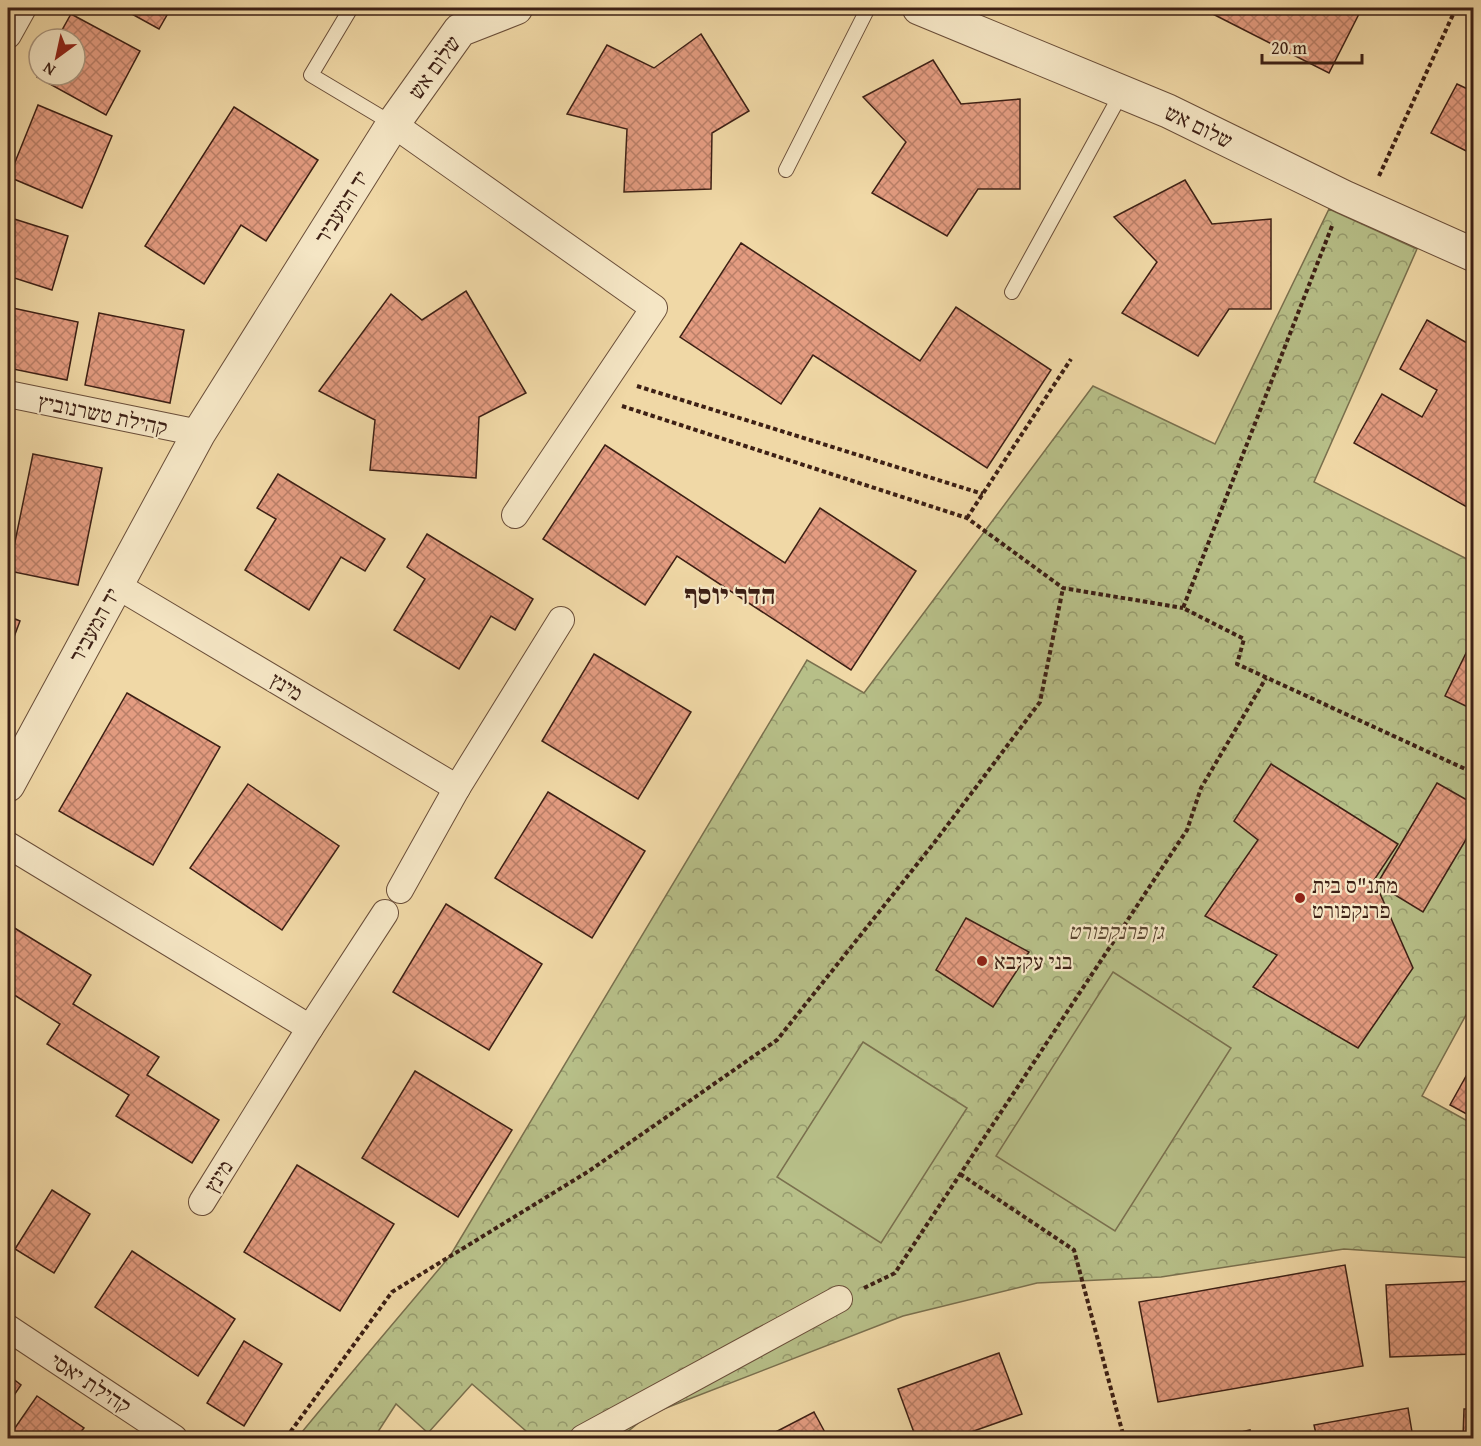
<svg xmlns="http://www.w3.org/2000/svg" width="1481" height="1446" font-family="'Gentium Book Plus','Frank Ruhl Libre',serif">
	<defs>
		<pattern id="park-crowns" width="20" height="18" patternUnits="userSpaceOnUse" patternTransform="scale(1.5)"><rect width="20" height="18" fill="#b7bf88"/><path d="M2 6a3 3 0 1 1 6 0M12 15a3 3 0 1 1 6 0" fill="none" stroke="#969b6e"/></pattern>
		<pattern id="building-cross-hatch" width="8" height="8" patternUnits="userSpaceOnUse" patternTransform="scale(1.5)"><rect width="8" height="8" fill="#e49c81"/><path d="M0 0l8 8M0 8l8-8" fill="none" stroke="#ba7f68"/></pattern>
	</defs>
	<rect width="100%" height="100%" fill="#f0d8a6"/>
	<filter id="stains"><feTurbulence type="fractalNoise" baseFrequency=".00333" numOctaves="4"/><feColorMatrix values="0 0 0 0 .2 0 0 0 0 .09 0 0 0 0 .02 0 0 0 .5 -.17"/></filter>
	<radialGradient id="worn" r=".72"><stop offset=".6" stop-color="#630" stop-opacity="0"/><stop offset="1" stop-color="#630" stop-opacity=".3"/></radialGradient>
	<!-- park -->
	<path fill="url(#park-crowns)" stroke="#7a704e" stroke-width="1.5" d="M1329 209 1417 249 1314 482 1473 562V1002L1422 1096 1473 1124V1258L1344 1249 1161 1277 1037 1283 903 1316 648 1415 620 1438H534L472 1384 428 1433 396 1404 374 1438H297L321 1409 450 1256 807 660 864 693 1093 386 1215 444Z"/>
	<!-- garden -->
	<g fill="#b7bf88" stroke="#7a704e" stroke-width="1.5">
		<path d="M1113 972 1231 1048 1115 1231 996 1156Z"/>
		<path d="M863 1042 967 1108 881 1243 777 1177Z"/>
	</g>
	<!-- building -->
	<g fill="url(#building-cross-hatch)" stroke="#3d2015" stroke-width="1.5">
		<path d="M121 8H171L159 29Z"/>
		<path d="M1201 8H1362L1329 73Z"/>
		<path d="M71 14 140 51 106 115 37 77 39 73V75H75V39H57Z"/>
		<path d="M701 34 749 111 712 133 711 189 624 192 627 129 567 114 607 45 654 68Z"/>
		<path d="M933 60 961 104 1020 99V189H978L947 236 872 193 906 142 863 97Z"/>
		<path d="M1457 84 1474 92V155L1431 133Z"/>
		<path d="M38 105 112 136 82 208 9 177Z"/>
		<path d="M234 107 318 160 266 241 241 225 204 284 145 246Z"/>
		<path d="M1185 180 1212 224 1271 219V309H1229L1198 356 1122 313 1157 262 1114 217Z"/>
		<path d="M8 217 68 236 52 290 8 276Z"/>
		<path d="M741 243 920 361 956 307 1051 370 987 468 813 355 781 404 680 337Z"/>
		<path d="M466 291 526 393 479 417 476 478 370 470 375 420 319 391 391 294 422 320Z"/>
		<path d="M8 307 78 322 67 380 8 368Z"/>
		<path d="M99 313 184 330 170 403 85 385Z"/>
		<path d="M1427 320 1474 347V511L1354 443 1382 394 1422 417 1437 390 1400 369Z"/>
		<path d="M605 445 785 563 820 508 916 571 851 670 677 556 645 605 543 539Z"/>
		<path d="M33 454 102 468 78 585 9 571Z"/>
		<path d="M278 474 385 539 365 571 341 557 309 610 245 570 276 519 257 508Z"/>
		<path d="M427 534 533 599 515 630 491 616 459 669 394 630 425 579 407 567Z"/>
		<path d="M8 616 20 621 8 653Z"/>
		<path d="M1472 641 1474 642V710L1445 696Z"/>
		<path d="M594 654 691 712 638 799 542 741Z"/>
		<path d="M127 693 220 747 153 865 59 811Z"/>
		<path d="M1271 764 1398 844 1374 880 1413 968 1358 1048 1253 987 1277 955 1205 916 1258 840 1234 821Z"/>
		<path d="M1437 783 1474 804V826L1423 912 1377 884Z"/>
		<path d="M248 784 339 846 282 930 190 868Z"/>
		<path d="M548 792 645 851 592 938 495 878Z"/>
		<path d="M446 904 542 964 489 1050 393 992Z"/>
		<path d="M966 918 1029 952 993 1007 936 970Z"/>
		<path d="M8 924 91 975 73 1004 159 1057 147 1075 219 1120 192 1163 116 1116 129 1095 47 1044 60 1024 8 991Z"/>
		<path d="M1470 1069 1474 1070V1118L1450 1105Z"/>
		<path d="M415 1071 512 1130 458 1217 362 1158Z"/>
		<path d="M297 1165 394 1224 340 1311 244 1252Z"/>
		<path d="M52 1190 90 1214 54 1273 15 1249Z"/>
		<path d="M132 1251 235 1319 198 1376 95 1307Z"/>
		<path d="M1345 1265 1363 1366 1158 1402 1139 1302Z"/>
		<path d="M1474 1281V1354L1390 1357 1386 1285Z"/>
		<path d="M244 1341 282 1364 244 1426 207 1403Z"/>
		<path d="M999 1353 1022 1414 954 1438H916L898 1389Z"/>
		<path d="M8 1375 21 1385 8 1404Z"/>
		<path d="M37 1396 84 1428 76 1438H8Z"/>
		<path d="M1408 1408 1413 1438H1317L1314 1425Z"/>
		<path d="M1464 1409H1474V1438H1463Z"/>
		<path d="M814 1412 828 1438H764Z"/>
		<path d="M1250 1430 1252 1438H1216Z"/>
	</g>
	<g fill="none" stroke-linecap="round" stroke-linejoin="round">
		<defs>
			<g id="service">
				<path d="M351 8 311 75 393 124"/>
				<path d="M786 170 868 8"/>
				<path d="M1012 292 1122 92"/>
			</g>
			<g id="minor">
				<path d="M8 35 23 8"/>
				<path d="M393 124 654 308 515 515"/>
				<path d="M8 394 199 433"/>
				<path d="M116 585 457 788"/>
				<path d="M8 845 310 1028"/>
				<path d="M400 890 457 788 561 620"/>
				<path d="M202 1202 310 1028 385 913"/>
				<path d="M8 1328 174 1438"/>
				<path d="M583 1438 839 1299"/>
			</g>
			<g id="tertiary">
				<path d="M919 8 1168 111 1344 197 1474 255"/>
				<path d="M8 785 199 433 393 124 460 30 516 8"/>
			</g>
		</defs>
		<!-- service casing -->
		<use href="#service" stroke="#6a4e39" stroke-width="16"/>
		<!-- minor casing -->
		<use href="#minor" stroke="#6a4e39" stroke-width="28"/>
		<!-- tertiary casing -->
		<use href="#tertiary" stroke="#6a4e39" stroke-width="35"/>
		<!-- path -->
		<g stroke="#3d2015" stroke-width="4" stroke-dasharray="4.5 3" stroke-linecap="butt">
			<path d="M1379 176 1456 8"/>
			<path d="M1332 226 1183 608 1244 639 1237 664 1474 773"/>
			<path d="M637 386 983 494"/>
			<path d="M622 406 967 518 1063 588 1183 608"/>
			<path d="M967 518 1071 359"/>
			<path d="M960 1174 1074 1250 1124 1438"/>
			<path d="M864 1288 895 1273 1187 830 1201 788 1266 678"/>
			<path d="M286 1438 392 1292 589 1171 777 1040 934 843 1040 702 1063 588"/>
		</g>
		<!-- service -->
		<use href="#service" stroke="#f5e6c5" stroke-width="14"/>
		<!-- minor -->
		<use href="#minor" stroke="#f5e6c5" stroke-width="26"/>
		<!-- tertiary -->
		<use href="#tertiary" stroke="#f5e6c5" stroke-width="33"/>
	</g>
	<!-- markers -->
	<g fill="#8f2418" stroke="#f5e6c5" stroke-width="2">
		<circle cx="1300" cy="898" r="6"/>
		<circle cx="982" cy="961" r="6"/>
	</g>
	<g text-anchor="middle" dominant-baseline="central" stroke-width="4.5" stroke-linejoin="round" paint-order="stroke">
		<!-- street labels -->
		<g font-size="22" fill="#3d2015" stroke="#f5e6c5">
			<text transform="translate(434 67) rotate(-54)">שלום אש</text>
			<text transform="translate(1199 126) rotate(26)">שלום אש</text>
			<text transform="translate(341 207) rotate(-58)">יד המעביר</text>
			<text transform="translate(103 414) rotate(12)">קהילת טשרנוביץ</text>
			<text transform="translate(94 625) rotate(-61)">יד המעביר</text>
			<text transform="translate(287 686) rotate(31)">מינץ</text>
			<text transform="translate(218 1176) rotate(-58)">מינץ</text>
			<text transform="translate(91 1383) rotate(33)">קהילת יאסי</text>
		</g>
		<!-- poi labels -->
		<g font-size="22" fill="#3d2015" stroke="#f5e6c5" text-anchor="start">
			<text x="1312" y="885">מתנ"ס בית<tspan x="1312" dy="25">פרנקפורט</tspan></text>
			<text x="994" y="961">בני עקיבא</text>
		</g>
		<!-- park labels -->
		<g font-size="22" font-style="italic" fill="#5c4832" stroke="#f5e6c5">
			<text x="1116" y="931">גן פרנקפורט</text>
		</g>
		<!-- district labels -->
		<g font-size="28" font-weight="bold" fill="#3d2015" stroke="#f5e6c5">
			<text x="730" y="593">הדר יוסף</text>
		</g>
	</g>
	<!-- margin -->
	<rect width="1481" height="1446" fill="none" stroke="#f0d8a6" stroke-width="30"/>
	<rect x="9" y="9" width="1463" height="1428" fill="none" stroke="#3d2015" stroke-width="3"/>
	<rect x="15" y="15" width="1451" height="1416" fill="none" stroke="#3d2015" stroke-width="1.5"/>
	<!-- north arrow -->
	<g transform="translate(57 57) rotate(213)"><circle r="28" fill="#f5e6c5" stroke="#ab977f" stroke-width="1.5"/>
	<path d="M0-4.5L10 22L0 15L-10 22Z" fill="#8f2418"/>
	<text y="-9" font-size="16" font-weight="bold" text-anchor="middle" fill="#3d2015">N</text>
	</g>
	<!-- scale -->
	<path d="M1262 54v9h100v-9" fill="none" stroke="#3d2015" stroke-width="3"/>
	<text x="1271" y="54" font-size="18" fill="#3d2015" stroke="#f5e6c5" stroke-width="4.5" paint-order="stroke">20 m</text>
	<rect width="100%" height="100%" filter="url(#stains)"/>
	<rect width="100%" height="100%" fill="url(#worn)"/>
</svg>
